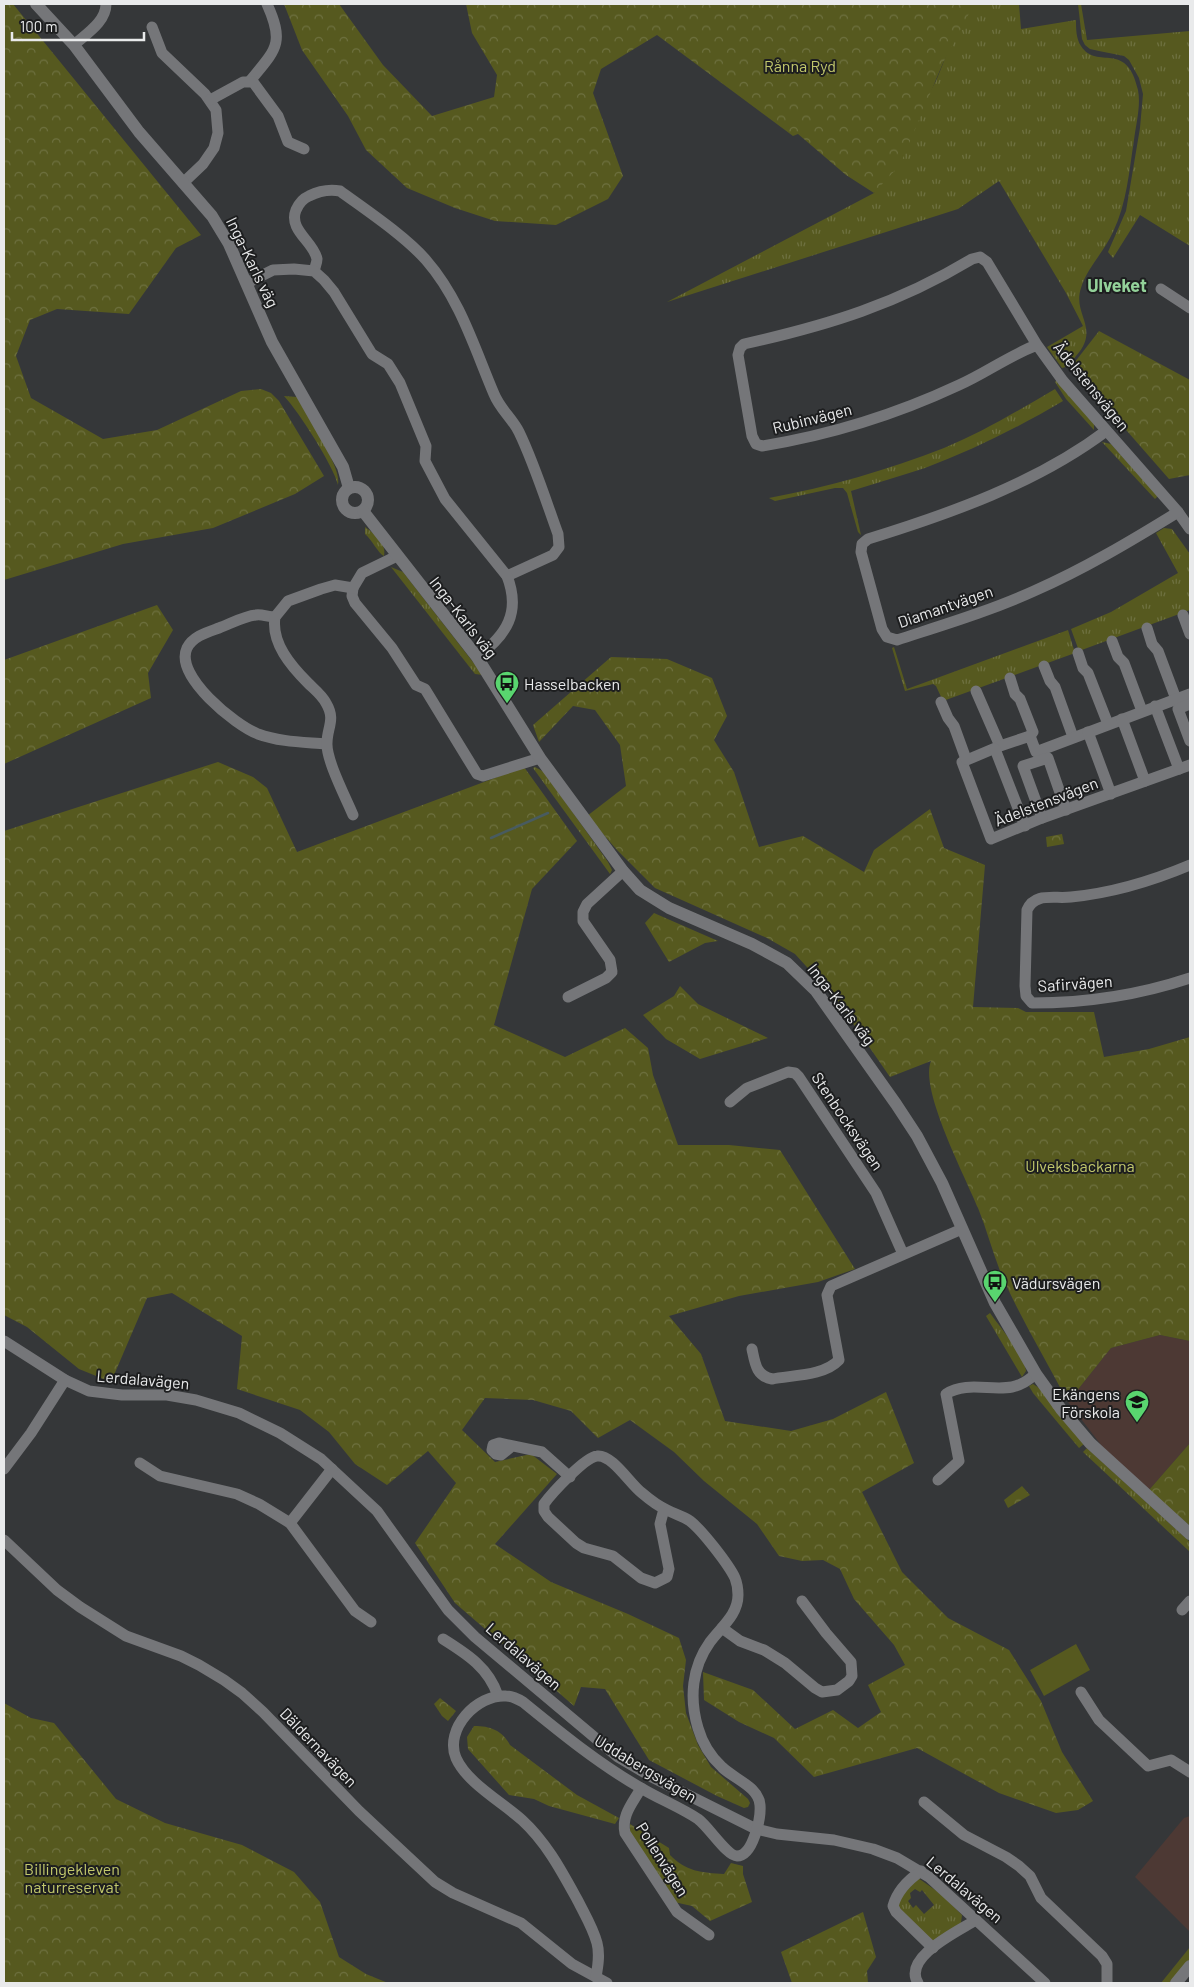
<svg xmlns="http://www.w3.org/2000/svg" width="1194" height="1987" font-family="Barlow,sans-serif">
	<defs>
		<pattern id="grass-tufts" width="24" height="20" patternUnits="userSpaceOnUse" patternTransform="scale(1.25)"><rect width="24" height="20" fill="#56591f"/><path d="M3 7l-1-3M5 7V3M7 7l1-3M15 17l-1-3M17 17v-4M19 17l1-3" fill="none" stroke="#6e7140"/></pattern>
		<pattern id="forest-crowns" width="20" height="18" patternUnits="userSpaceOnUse" patternTransform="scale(1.25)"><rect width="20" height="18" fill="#56591f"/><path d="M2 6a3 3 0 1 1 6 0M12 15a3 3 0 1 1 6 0" fill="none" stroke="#6e7140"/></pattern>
	</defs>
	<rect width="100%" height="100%" fill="#353739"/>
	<!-- education -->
	<g fill="#4d3934">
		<path d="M1160 1335 1190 1341V1443L1149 1490 1108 1454 1068 1402 1111 1348Z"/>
		<path d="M1190 1816V1932L1135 1877 1184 1818Z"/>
	</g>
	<!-- grass -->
	<g fill="url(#grass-tufts)" fill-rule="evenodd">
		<path d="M967 4H1019L1021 29 1076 20C1076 28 1076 39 1081 46 1097 71 1127 39 1138 90 1141 106 1136 124 1134 140 1129 171 1127 203 1113 232 1104 252 1087 268 1081 288 1072 315 1101 328 1076 356 1072 361 1068 367 1062 368L1047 347 1083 326 1066 293 999 181 958 209 667 302 874 193 936 81Z"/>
		<path d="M1078 4H1081L1087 40 1190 31V246L1140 215 1113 258 1108 252 1126 211 1140 128 1143 94 1139 78 1129 60 1124 56 1099 51 1090 49 1085 45 1082 39Z"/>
		<path d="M1057 380 1094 424V430L1066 399 1055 382Z"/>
		<path d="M1055 389 1063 401C1019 427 973 450 925 468 901 476 876 483 851 491L861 535 858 532 847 493 843 488H835L775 501 769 498C828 487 888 470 944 448 983 432 1019 410 1055 389Z"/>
		<path d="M284 396 297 397C306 415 343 468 338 485 333 465 299 412 284 396Z"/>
		<path d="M1102 442 1111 444 1158 496 1155 499Z"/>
		<path d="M365 527C374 533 387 544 384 556 378 553 372 540 365 534Z"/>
		<path d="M1164 528 1172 529 1190 554V610L1079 651 1071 629 1111 612 1178 573 1156 533Z"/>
		<path d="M391 567 403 572 483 675 475 674Z"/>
		<path d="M1068 630 1075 653 943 701 936 686 933 684 905 691 892 648 894 647 907 689Z"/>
		<path d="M535 767 544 772 608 862 612 870 610 874 533 768Z"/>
		<path d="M990 1313C999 1326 1025 1356 1026 1371L1022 1377 986 1316Z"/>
		<path d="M1033 1384 1039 1388 1084 1444 1079 1448 1033 1393 1029 1386Z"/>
		<path d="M1087 1448 1190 1542V1552L1083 1452Z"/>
		<path d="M918 1878 941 1894 962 1915 961 1923 933 1941 896 1908V1902ZM915 1889 920 1892 922 1890 934 1905 924 1914 916 1905 913 1908 908 1901 911 1898 910 1893Z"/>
		<path d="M1190 1947V1960L1169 1983H1161Z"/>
	</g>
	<!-- forest -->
	<g fill="url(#forest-crowns)">
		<path d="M4 4H13L201 235 176 248 129 314 57 309 30 320 16 356 31 398 103 439 157 430 241 391 261 389 271 393 279 401 324 476 295 494 213 528 123 544 4 580Z"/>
		<path d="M284 4H339L383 65 432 116 494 97 497 75 472 33 466 4H974L943 63 900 165 874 193 846 175 798 134 793 136 657 35 601 69 593 93 623 176 608 199 556 225 495 221 455 208 407 188 366 150 348 116 302 50Z"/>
		<path d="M1099 331 1190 380V475L1169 479 1071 367Z"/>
		<path d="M157 605 173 630 148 673 151 698 4 764V660Z"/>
		<path d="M611 657 667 659 712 678 727 716 714 740 734 772 759 847 803 836 864 872 874 850 930 809 944 848 985 865 973 1007 1018 1008 1026 1012H1094L1104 1057 1149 1049 1190 1037V1341L1160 1335 1111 1348 1068 1402C1046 1360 1021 1319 1002 1276 993 1254 987 1230 978 1208 966 1178 919 1089 931 1061L890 1077 836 999 795 954 767 938 655 888 618 851 587 816 626 786 620 745 595 710 573 706 539 742 533 725Z"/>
		<path d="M218 762 253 777 267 788 297 852 524 767 577 841 532 889 494 1025 565 1057 625 1028 648 1048 653 1075 678 1145H729L780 1150 855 1269 818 1282 739 1296 669 1316 701 1354 725 1421 791 1431 833 1419 886 1392 914 1463 862 1492 902 1572 948 1618 1009 1650 1041 1701 1062 1752 1093 1801 1078 1810 1056 1813 999 1793 917 1748 814 1777 774 1738 739 1722 704 1700 703 1672 753 1690 795 1729 833 1710 858 1728 881 1712 868 1685 905 1665 894 1645 854 1599 840 1569 823 1560 802 1561 779 1556 757 1524 704 1481 674 1452 630 1420 598 1438 571 1411 533 1400 485 1398 462 1430 495 1462 531 1454 557 1474 495 1544 551 1582 628 1614 679 1638 686 1660 683 1686 686 1713 698 1745 711 1767 748 1799 750 1803 748 1807 744 1808 717 1796 649 1760 605 1689 581 1687 574 1706 455 1603 415 1543 456 1483 428 1451 387 1485 355 1464 329 1432 300 1410 237 1389 242 1336 172 1293 147 1298 111 1382 79 1369 27 1327 4 1315V831Z"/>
		<path d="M1062 834 1064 844 1047 847 1046 837Z"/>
		<path d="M654 913 718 941 705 943 669 962 645 923Z"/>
		<path d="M680 986 698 1004 768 1038 700 1059 666 1039 643 1015 674 996Z"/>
		<path d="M1190 1443V1526L1149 1490Z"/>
		<path d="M1022 1486 1030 1495 1008 1508 1004 1500Z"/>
		<path d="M440 1698 456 1711 448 1721 442 1716 434 1704Z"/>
		<path d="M4 1703 31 1718 54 1723 116 1799 165 1823 242 1845 294 1872 320 1902 339 1957 366 1974 388 1983H4Z"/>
		<path d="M474 1726C490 1726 502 1730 510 1745L577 1795 619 1818 615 1824 549 1806 534 1799 509 1795 468 1749 467 1737Z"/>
		<path d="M630 1824 669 1848 670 1855C685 1871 702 1873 724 1874L731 1863 743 1866V1874L752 1902 710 1921 692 1906 674 1902 630 1833Z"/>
		<path d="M863 1912 876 1957 867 1971 868 1983H792L781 1952Z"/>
	</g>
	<!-- garden -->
	<path fill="#56591f" d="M1076 1644 1090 1670 1044 1696 1030 1670Z"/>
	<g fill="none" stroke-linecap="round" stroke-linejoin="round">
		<!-- stream -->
		<path stroke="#485b60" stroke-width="2.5" d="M491 838 548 813"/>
		<!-- street -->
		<g stroke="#757679" stroke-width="11">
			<path d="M152 27 162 53 205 94 216 110 218 133 214 148 203 164 183 183"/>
			<path d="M74 45C86 34 106 22 106 4"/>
			<path d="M250 81C276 49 285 44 267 4"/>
			<path d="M210 100 243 82H253L278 116 288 142 304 149"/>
			<path d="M314 271C315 267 317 263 317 259 314 242 288 230 296 210 299 203 302 199 309 196 319 191 329 189 340 191 366 210 405 236 426 260 460 299 474 347 494 394 500 409 512 418 519 432 534 463 546 501 558 534L559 547 553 555 507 576"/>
			<path d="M247 283 273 270 294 269 314 271 324 280 334 292 372 354 388 364 400 383 426 446 425 461 445 499 507 576C521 612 507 635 477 657"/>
			<path d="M1161 289 1190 308"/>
			<path d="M1037 345C1010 355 986 373 959 385 897 414 830 435 762 446L756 444 752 436 738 355 740 348 744 344C829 325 897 304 972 259L980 257 987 262 1037 345 1063 381 1178 512 1190 529"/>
			<path d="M1106 431C1037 483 949 514 868 539L862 544 861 552 882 629 887 637 897 640C943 625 990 611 1034 591 1084 569 1131 541 1178 512"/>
			<path d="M353 588 352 596 355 603 392 648 416 685 425 689 477 774 483 776 540 758"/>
			<path d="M1183 615 1190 634"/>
			<path d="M275 617C269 617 261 614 256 615 244 616 230 624 219 628 208 632 193 636 187 648 174 676 235 725 258 734 280 742 304 742 326 744"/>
			<path d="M1147 628 1152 644 1158 651 1176 699"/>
			<path d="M1112 641 1118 657 1124 663 1142 711"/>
			<path d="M1078 653 1083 668 1088 673 1108 724"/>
			<path d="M1044 666 1050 681 1055 687 1073 737"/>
			<path d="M1010 678 1015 694 1020 699 1033 732 1030 736"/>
			<path d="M976 691 1000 746"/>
			<path d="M1190 694 1036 752 1030 736 1000 746 962 762 991 839 1042 818 1190 765"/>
			<path d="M941 702 948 718 954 726 966 759"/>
			<path d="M1190 704 1178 709 1190 741"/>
			<path d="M1155 706 1179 769"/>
			<path d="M1122 719 1145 781"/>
			<path d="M1088 732 1111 794"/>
			<path d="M995 749 1025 826"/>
			<path d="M353 815C346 798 326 760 327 743 327 727 336 720 326 703 322 695 314 689 308 683 291 666 271 643 275 617L288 601 321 589 335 585 353 588 362 573 397 556"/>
			<path d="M1042 818 1023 766 1048 758 1066 810"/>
			<path d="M1190 865C1152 881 1113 893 1071 897 1054 899 1035 892 1027 910L1025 986 1026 996 1032 1003C1086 1003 1139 995 1190 978"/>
			<path d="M568 997 606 978 612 972 610 960 583 921V912L587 904 623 871"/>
			<path d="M730 1102 747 1088 788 1072 795 1073 799 1077 876 1193 903 1254"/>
			<path d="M4 1341 65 1380 89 1391 122 1395H167L196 1400 239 1413 280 1433 321 1459 377 1511 448 1610 475 1637 618 1757 652 1777 756 1829 777 1834 834 1840 873 1849 897 1858 929 1877 1045 1983"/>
			<path d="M752 1349C755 1363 756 1376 772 1379 793 1375 824 1376 839 1360L827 1295 831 1286 962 1229"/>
			<path d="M512 1446 501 1455 496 1454 492 1450 493 1445 499 1443 542 1452 570 1477"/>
			<path d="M140 1463 160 1476 237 1494 259 1504 290 1523 355 1611 371 1622"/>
			<path d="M4 1469 31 1433 65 1380"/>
			<path d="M938 1480 959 1461 946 1394C966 1381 991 1391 1012 1387 1022 1385 1028 1380 1036 1374"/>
			<path d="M290 1523 332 1469"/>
			<path d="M4 1540 57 1590 80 1607 126 1636 181 1656 199 1665 224 1680 242 1693 263 1712 359 1811 435 1882 453 1893 521 1923 572 1964 607 1983"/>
			<path d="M1182 1610 1190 1601"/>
			<path d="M722 1628 740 1641 764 1650 785 1663 815 1688 822 1692 837 1690 849 1681 852 1676 851 1662 826 1633 802 1601"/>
			<path d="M443 1639C467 1654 489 1668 498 1696"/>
			<path d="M1081 1692 1099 1720 1148 1766 1171 1760 1190 1772"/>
			<path d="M641 1788C633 1803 621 1815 625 1833L677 1912 709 1935"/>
			<path d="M924 1802 964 1835 1006 1857 1019 1866 1030 1876 1041 1898 1102 1956 1107 1964V1983"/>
			<path d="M921 1871C908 1880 897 1891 893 1906L896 1912 933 1948"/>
			<path d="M596 1977C598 1966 600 1954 597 1943 593 1928 585 1915 578 1901 562 1872 547 1843 522 1820 502 1802 467 1783 456 1758 444 1729 477 1694 506 1696 513 1696 518 1699 523 1702 561 1733 599 1764 641 1788 659 1799 680 1807 698 1819 709 1827 727 1856 737 1856 753 1856 761 1818 760 1805 759 1787 734 1779 722 1767 711 1757 702 1742 698 1728 689 1698 692 1667 710 1642 721 1627 738 1615 738 1595 738 1589 737 1583 735 1578 729 1565 702 1530 690 1521 683 1516 674 1514 667 1510 658 1506 649 1499 642 1493 630 1484 612 1454 597 1456 585 1457 551 1494 544 1504V1511L548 1517 576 1543 584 1548 613 1556 641 1578 655 1583 667 1577 669 1569 660 1524 664 1509"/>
			<path d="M918 1983C902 1957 959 1931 976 1920"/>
		</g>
		<!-- secondary -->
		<g stroke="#757679" stroke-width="12">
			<path d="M36 4 74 45 139 132 212 216 229 244 272 342 343 467 349 488"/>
			<circle cx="355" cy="500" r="13"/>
			<path d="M363 511 477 657 540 758 623 871 640 890 669 908 752 944 787 963 816 991 896 1104 917 1136 942 1183 995 1303 1036 1374 1061 1409 1090 1443 1190 1534"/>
			<path d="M1176 1983 1190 1966"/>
		</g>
	</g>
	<!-- icons -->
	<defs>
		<symbol id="bus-pin" viewBox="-11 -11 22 30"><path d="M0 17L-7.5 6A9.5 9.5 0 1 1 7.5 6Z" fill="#59d56f" stroke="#1d1e1f"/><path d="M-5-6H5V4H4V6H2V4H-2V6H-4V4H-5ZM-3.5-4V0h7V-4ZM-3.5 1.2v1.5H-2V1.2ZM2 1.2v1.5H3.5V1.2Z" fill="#111"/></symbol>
		<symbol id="school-pin" viewBox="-11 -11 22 30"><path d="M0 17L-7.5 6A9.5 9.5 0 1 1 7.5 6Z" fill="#59d56f" stroke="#1d1e1f"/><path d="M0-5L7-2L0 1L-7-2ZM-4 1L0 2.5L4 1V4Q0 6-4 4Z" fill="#111"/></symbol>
	</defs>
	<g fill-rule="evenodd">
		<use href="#bus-pin" x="493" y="669" width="28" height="38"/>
		<use href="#bus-pin" x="981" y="1268" width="28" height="38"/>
		<use href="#school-pin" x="1123" y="1388" width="28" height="38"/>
	</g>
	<g text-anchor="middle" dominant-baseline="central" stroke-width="4" stroke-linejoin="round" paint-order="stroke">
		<!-- park labels -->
		<g font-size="16" fill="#c2c86c" stroke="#1d1e1f">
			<text x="800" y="65">Rånna Ryd</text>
			<text x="1080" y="1165">Ulveksbackarna</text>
			<text x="72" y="1868">Billingekleven<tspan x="72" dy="18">naturreservat</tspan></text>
		</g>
		<!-- street labels -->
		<g font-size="16" fill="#e9eaeb" stroke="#1d1e1f">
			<text transform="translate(253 262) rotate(64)">Inga-Karls väg</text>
			<text transform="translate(1092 386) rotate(51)">Ädelstensvägen</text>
			<text transform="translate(812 418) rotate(-14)">Rubinvägen</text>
			<text transform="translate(945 606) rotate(-19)">Diamantvägen</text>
			<text transform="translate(464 617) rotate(52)">Inga-Karls väg</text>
			<text transform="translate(1046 801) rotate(-21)">Ädelstensvägen</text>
			<text transform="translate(1075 983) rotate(-4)">Safirvägen</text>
			<text transform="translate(842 1004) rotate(52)">Inga-Karls väg</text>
			<text transform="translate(848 1121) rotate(56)">Stenbocksvägen</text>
			<text transform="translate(143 1379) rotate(5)">Lerdalavägen</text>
			<text transform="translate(524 1656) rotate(41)">Lerdalavägen</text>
			<text transform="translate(319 1747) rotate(46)">Däldernavägen</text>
			<text transform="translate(646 1768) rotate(31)">Uddabergsvägen</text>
			<text transform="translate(663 1859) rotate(58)">Pollenvägen</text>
			<text transform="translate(965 1889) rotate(40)">Lerdalavägen</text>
		</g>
		<!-- poi labels -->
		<g font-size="16" fill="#e9eaeb" stroke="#1d1e1f" text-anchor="start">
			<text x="524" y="683">Hasselbacken</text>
			<text x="1012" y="1282">Vädursvägen</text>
			<text x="1120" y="1393" text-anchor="end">Ekängens<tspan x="1120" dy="18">Förskola</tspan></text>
		</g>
		<!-- neighbourhood labels -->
		<g font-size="18" font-weight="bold" fill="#93d199" stroke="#1d1e1f">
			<text x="1117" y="285">Ulveket</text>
		</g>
	</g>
	<!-- border -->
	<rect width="1194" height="1987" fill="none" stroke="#e9eaeb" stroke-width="10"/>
	<!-- scale -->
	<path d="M12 32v8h132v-8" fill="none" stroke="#e9eaeb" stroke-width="2.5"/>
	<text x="20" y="32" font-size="15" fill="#e9eaeb" stroke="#1d1e1f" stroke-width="4" paint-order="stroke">100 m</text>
</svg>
